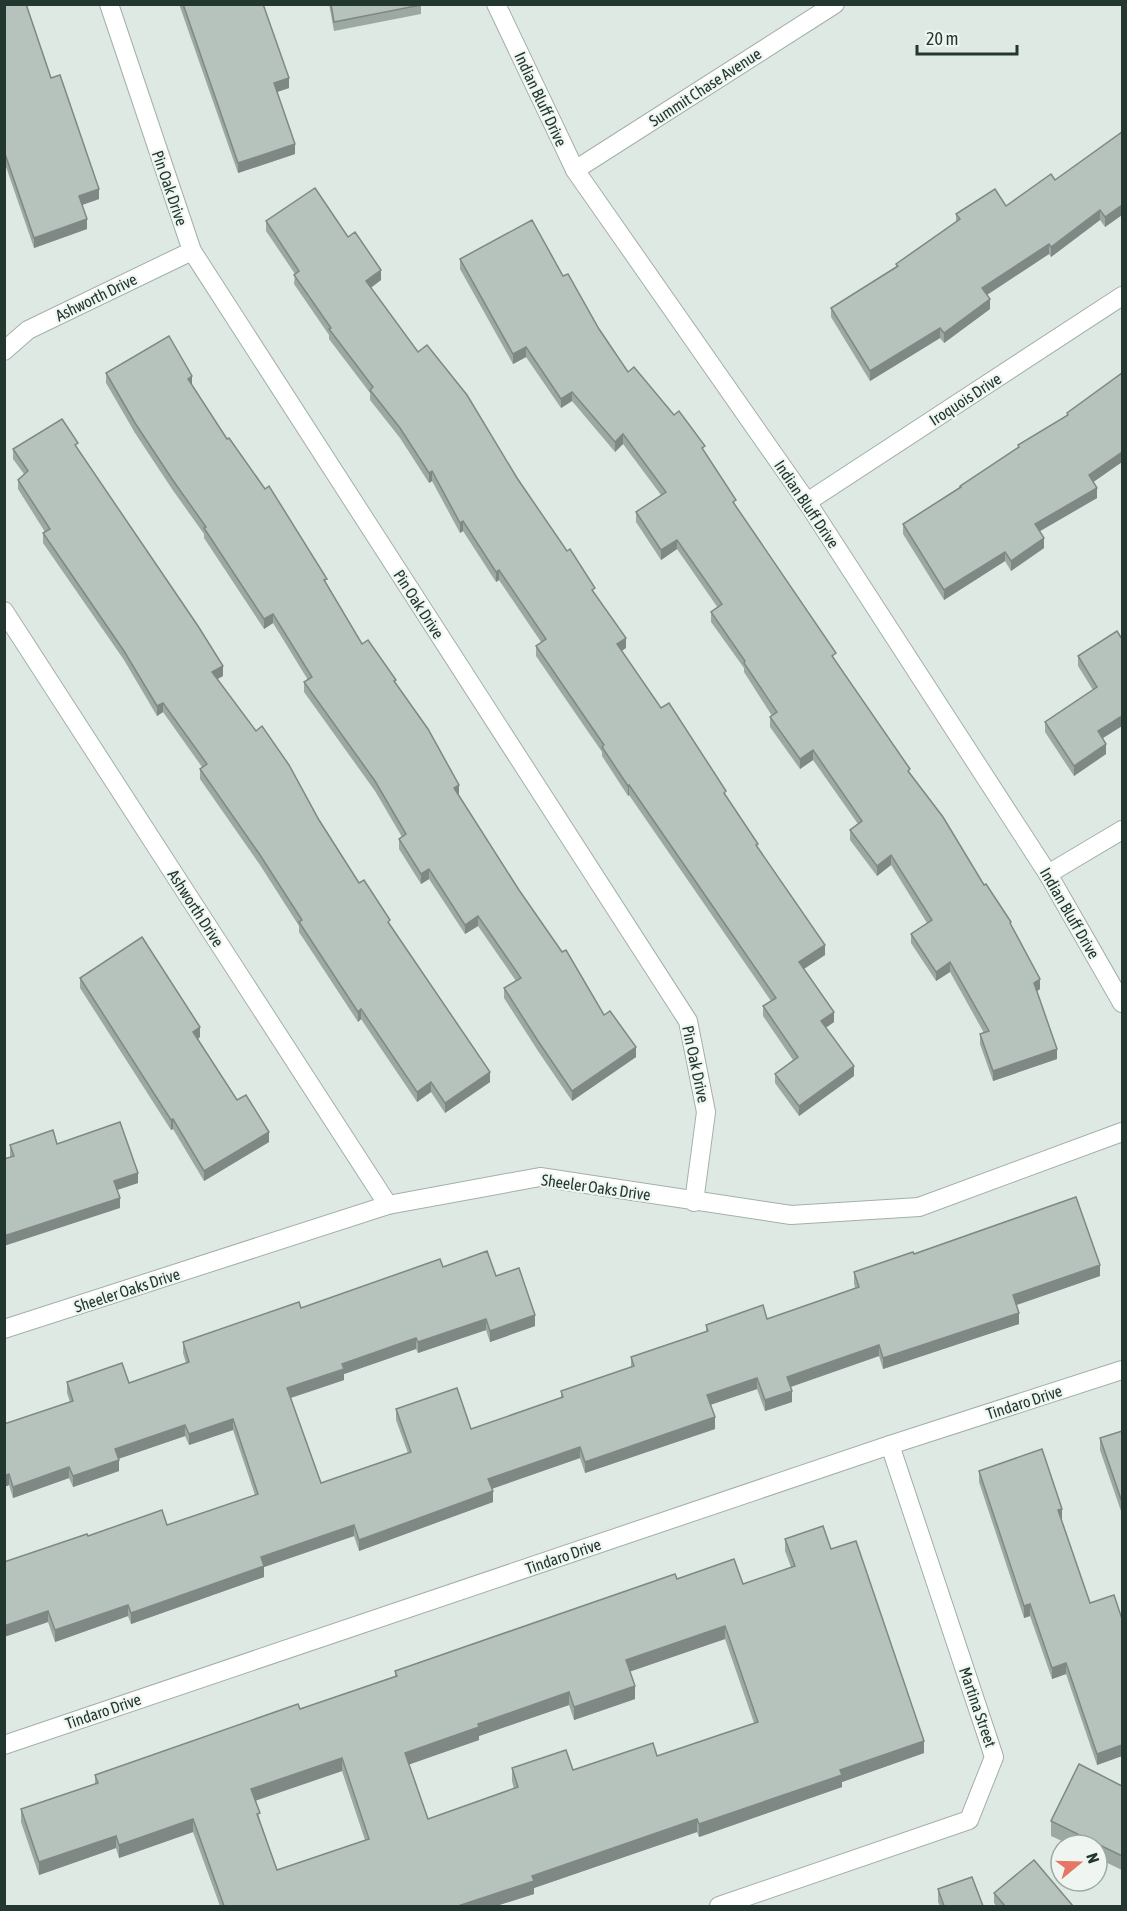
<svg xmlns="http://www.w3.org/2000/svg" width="1127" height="1911" font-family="'Asap Condensed',sans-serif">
	<rect width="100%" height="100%" fill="#dfe9e3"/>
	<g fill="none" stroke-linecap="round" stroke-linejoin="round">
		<defs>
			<g id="minor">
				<path d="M109 4 192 251 688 1021 706 1112 694 1202"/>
				<path d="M496 4 575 170 807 502 1048 874 1122 1003"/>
				<path d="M575 170 835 4"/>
				<path d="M4 351 28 330 192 251"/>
				<path d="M807 502 1122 296"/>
				<path d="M4 611 388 1205"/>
				<path d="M1048 874 1122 830"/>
				<path d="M4 1329 388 1205 540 1177 791 1215 919 1207 1122 1132"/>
				<path d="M4 1745 890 1445 1122 1370"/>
				<path d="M719 1906 969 1820 994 1757 890 1445"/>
			</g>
		</defs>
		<!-- minor casing -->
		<use href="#minor" stroke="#a3b0a9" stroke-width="20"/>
		<!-- minor -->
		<use href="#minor" stroke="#fff" stroke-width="18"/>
	</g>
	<!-- wall -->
	<g fill="#9ca8a2" fill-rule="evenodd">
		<path d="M4 4 51 78 99 199 82 205 87 229 34 248 4 161Z"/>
		<path d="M179 4H263L289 88 277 92 295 154 238 173Z"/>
		<path d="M329 4 421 5V14L334 31Z"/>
		<path d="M1122 132V215L1105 227 1100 220 1051 257 1049 254 987 295 990 309 944 343 940 338 870 381 831 317V308L896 267V264L956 222V214L1006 206 1055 180Z"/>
		<path d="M266 221 348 237 381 280 371 288 418 352 517 478 595 595 626 648 621 651 661 708 726 796 825 955 804 969 834 1022 825 1028 854 1076 799 1116 775 1083V1074L793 1060 763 1016V1006L771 1001 629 795 628 796 602 756V752L536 656V646L541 642 499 580 496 582 463 531 460 533 432 481 429 483 400 438 370 400V393L329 339V335L294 284 295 274 266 231Z"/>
		<path d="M460 259 563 276 628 372 705 453 736 506 836 661 984 885 1011 925 1040 989 1037 991 1057 1059 993 1081 980 1044V1034L984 1033 950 972 936 981 911 943V934L927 923 891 865 877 876 850 840V830L858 824 813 760 800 769 770 727V717L772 716 744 672V668L711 622V612L718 608 677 549 661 560 636 522V512L661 495 623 444 615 452 572 401 561 408 526 357 513 364 460 269Z"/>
		<path d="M106 373 192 385 227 439 327 584 362 644 396 683 459 795 519 890 604 1015 636 1057 572 1101 538 1051 504 998V988L516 981 478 926 465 934 429 879 421 884 399 849V839L402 837 375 791 304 692V682L308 680 273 623 264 629 204 538V534L172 489 135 433 106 383Z"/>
		<path d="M1122 373V462L1093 482 1097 498 1040 531 1044 548 1011 571 1005 561 944 600 903 534V524L960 488V486L1018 447V445L1067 416V413Z"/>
		<path d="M13 449 78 450 223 676 217 679 319 820 359 883 390 925 490 1082 445 1113 431 1092 417 1102 361 1019 358 1022 299 932V926L260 865 200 779V769L202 767 163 712 157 716 124 660 43 543V533L45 532 18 489V480L24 474 13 459Z"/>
		<path d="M1078 656 1122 726 1103 738 1106 754 1074 776 1045 732V722L1093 690 1078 666Z"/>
		<path d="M80 978 200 1037 198 1039 237 1100 269 1142 204 1181 173 1129 171 1130 80 988Z"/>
		<path d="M57 1144 138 1183 117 1190 120 1208 10 1157V1145Z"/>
		<path d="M914 1254 1100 1276 1017 1305 1019 1324 883 1369 879 1356 791 1387 792 1402 765 1411 757 1389 710 1405 715 1429 585 1473 580 1458 492 1489 493 1502 359 1551 354 1536 264 1567V1577L131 1624 128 1616 55 1642 48 1622 4 1637 88 1536 167 1525 255 1495 233 1430 189 1445 185 1436 118 1459 119 1471 73 1487 69 1478 13 1498 9 1485 4 1487V1424L70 1402 67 1393V1382L129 1383 186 1363 183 1353V1342L443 1267 496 1276 535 1326 490 1342 486 1330 418 1353 416 1349 344 1374V1380L291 1398 321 1483 408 1453 396 1420V1409L471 1429 561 1398V1391L631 1367V1357L706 1331V1325L767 1319 855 1288 854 1283V1272Z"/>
		<path d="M1122 1431V1514L1100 1450V1438Z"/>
		<path d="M979 1471 1062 1520H1061L1090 1603 1122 1619V1756L1097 1765 1066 1674 1052 1679 1030 1616 1024 1618 979 1482Z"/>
		<path d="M785 1539 831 1549 924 1753 842 1782V1787L699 1837 697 1832 534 1888V1894L496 1906H220L193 1832 119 1858 116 1848 39 1875 21 1822V1809L95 1784V1775L300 1709 395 1676V1671L677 1579 743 1584 791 1567 785 1551ZM725 1639 754 1723 657 1756 573 1770 512 1768V1781L514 1789 428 1819 409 1764 479 1740V1736L569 1705 574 1720 635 1699 630 1671ZM342 1771 365 1840 277 1870 260 1820 255 1801Z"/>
		<path d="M1122 1786V1870L1097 1858V1845H1071L1051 1836V1821Z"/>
		<path d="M938 1889 983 1906H940L938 1902Z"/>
		<path d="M994 1893 1073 1906H996L994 1903Z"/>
	</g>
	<!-- shaded-wall -->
	<g fill="#7f8884">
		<path d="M289 78V88L274 93V83Z"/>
		<path d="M295 144V154L238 173V163Z"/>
		<path d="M99 189V199L79 206V196Z"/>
		<path d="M1122 205V215L1105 227V217Z"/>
		<path d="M1100 210V220L1051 257V247Z"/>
		<path d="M87 219V229L34 248V238Z"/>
		<path d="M1049 244V254L982 298V288Z"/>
		<path d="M381 270V280L366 291V281Z"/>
		<path d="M990 299V309L944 343V333Z"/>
		<path d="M940 328V338L870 381V371Z"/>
		<path d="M526 347V357L513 364V354Z"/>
		<path d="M192 376V386L188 379Z"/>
		<path d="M572 392V401L561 408V399Z"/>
		<path d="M623 434V444L615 452V442Z"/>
		<path d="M1122 452V462L1089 485V475Z"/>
		<path d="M432 471V481L429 483V473Z"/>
		<path d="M1097 488V498L1035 534V524Z"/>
		<path d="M463 521V531L460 533V523Z"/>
		<path d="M1044 538V548L1011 571V561Z"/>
		<path d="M677 540V549L661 560V550Z"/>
		<path d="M1005 552V561L944 600V590Z"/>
		<path d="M499 570V580L496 582V572Z"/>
		<path d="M273 614V623L264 629V619Z"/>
		<path d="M626 638V648L617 654V644Z"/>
		<path d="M223 666V676L212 682V672Z"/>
		<path d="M163 703V712L157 716V706Z"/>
		<path d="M1122 716V726L1098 741V731Z"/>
		<path d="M1106 744V754L1074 776V766Z"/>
		<path d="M813 750V760L800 769V759Z"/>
		<path d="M459 785V795L454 798V788Z"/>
		<path d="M629 785V795L628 796V786Z"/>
		<path d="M891 855V865L877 876V866Z"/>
		<path d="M429 869V879L421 884V874Z"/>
		<path d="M478 916V926L465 934V925Z"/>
		<path d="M825 945V955L799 972V962Z"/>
		<path d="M950 962V972L936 981V972Z"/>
		<path d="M1040 979V989L1034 993V983Z"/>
		<path d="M361 1009V1019L358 1022V1012Z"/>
		<path d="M834 1012V1022L821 1031V1021Z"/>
		<path d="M200 1027V1037L193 1042V1032Z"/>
		<path d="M636 1047V1057L572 1101V1091Z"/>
		<path d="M1057 1049V1059L993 1081V1071Z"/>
		<path d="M854 1066V1076L799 1116V1106Z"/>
		<path d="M490 1072V1082L445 1113V1103Z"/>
		<path d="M431 1082V1092L417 1102V1092Z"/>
		<path d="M173 1119V1129L171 1130V1120Z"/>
		<path d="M269 1132V1142L204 1181V1171Z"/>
		<path d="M138 1173V1183L114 1191V1181Z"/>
		<path d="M120 1198V1208L4 1246V1236Z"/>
		<path d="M1100 1265V1276L1013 1306V1295Z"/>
		<path d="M1019 1313V1324L883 1369V1358Z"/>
		<path d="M535 1315V1326L490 1342V1331Z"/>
		<path d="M486 1319V1330L418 1353V1342Z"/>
		<path d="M416 1338V1349L344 1374V1380L287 1399V1388L342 1364Z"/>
		<path d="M879 1345V1356L787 1388V1377Z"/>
		<path d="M757 1378V1389L707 1406V1395Z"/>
		<path d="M792 1391V1402L765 1411V1400Z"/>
		<path d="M715 1417V1429L585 1473V1462Z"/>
		<path d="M233 1419V1430L189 1445V1434Z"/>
		<path d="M185 1425V1436L115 1460V1449Z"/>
		<path d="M580 1447V1458L488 1490V1479Z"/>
		<path d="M119 1460V1471L73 1487V1476Z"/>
		<path d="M69 1467V1478L13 1498V1487Z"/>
		<path d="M9 1474V1485L4 1487V1476Z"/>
		<path d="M493 1491V1502L359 1551V1540Z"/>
		<path d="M1062 1509V1520L1058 1522V1510Z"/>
		<path d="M354 1525V1536L264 1567V1577L131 1624V1613L261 1557Z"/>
		<path d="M1030 1604V1616L1024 1618V1606Z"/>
		<path d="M128 1605V1616L55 1642V1630Z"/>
		<path d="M48 1611V1622L4 1637V1626Z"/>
		<path d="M725 1626V1639L626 1673V1660Z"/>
		<path d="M6 1653V1664L4 1665V1654Z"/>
		<path d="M1066 1663V1674L1052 1679V1668Z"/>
		<path d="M635 1686V1699L574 1720V1707Z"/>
		<path d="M569 1692V1705L479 1736V1740L405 1766V1753L478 1724Z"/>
		<path d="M924 1741V1753L842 1782V1787L699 1837V1824L840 1770Z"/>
		<path d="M1122 1745V1756L1097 1765V1754Z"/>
		<path d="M342 1758V1771L251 1802V1789Z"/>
		<path d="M193 1819V1832L119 1858V1845Z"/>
		<path d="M697 1819V1832L534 1888V1894L496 1906H458L532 1876Z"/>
		<path d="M116 1836V1848L39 1875V1862Z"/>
	</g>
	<!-- building -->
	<g fill="#b5c3bc" stroke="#7f8884" stroke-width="1.5" fill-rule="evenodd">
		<path d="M4 4H26L51 78 60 75 99 189 79 196 87 219 34 238 4 151Z"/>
		<path d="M183 4H263L289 78 274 83 295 144 238 163Z"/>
		<path d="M331 4H421V5L334 22Z"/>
		<path d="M1122 132V205L1105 217 1100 210 1051 247 1049 244 982 288 990 299 944 333 940 328 870 371 831 308 898 266 896 264 960 219 956 214 995 189 1006 206 1051 174 1055 180Z"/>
		<path d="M315 188 348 237 355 232 381 270 366 281 418 352 427 345 467 395 517 478 567 551 570 549 595 588 592 590 626 638 617 644 661 708 669 703 726 791 724 793 758 844 756 845 825 945 799 962 834 1012 821 1021 854 1066 799 1106 775 1074 798 1057 763 1006 776 998 629 785 628 786 602 747 604 745 536 646 546 639 499 570 496 572 463 521 460 523 432 471 429 473 400 428 370 390 373 387 329 329 331 328 294 275 299 271 266 221Z"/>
		<path d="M532 220 563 276 568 274 599 329 628 372 634 367 674 415 679 411 705 446 702 448 736 500 733 502 836 653 832 656 910 769 908 771 943 817 984 885 986 884 1011 922 1010 923 1040 979 1034 983 1057 1049 993 1071 980 1034 989 1031 950 962 936 972 911 934 932 920 891 855 877 866 850 830 862 821 813 750 800 759 770 717 777 712 744 663 745 661 711 612 722 604 677 540 661 550 636 512 666 492 623 434 615 442 572 392 561 399 526 347 513 354 460 259Z"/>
		<path d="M169 336 192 376 188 379 227 439 229 438 265 489 269 486 327 579 324 580 362 644 368 640 396 680 394 681 428 729 459 785 454 788 519 890 562 952 566 950 604 1015 610 1011 636 1047 572 1091 538 1041 504 988 521 978 478 916 465 925 429 869 421 874 399 839 406 834 375 781 304 682 312 677 273 614 264 619 204 528 206 527 172 479 135 423 106 373Z"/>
		<path d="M1122 373V452L1089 475 1097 488 1035 524 1044 538 1011 561 1005 552 944 590 903 524 961 487 960 486 1019 447 1018 445 1068 415 1067 413Z"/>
		<path d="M62 419 78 443 75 445 198 626 223 666 212 672 256 731 262 726 289 765 319 820 359 883 364 880 390 920 388 922 490 1072 445 1103 431 1082 417 1092 361 1009 358 1012 299 922 302 920 260 855 200 769 207 764 163 703 157 706 124 651 43 533 50 529 18 480 28 471 13 449Z"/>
		<path d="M1117 631 1122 639V716L1098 731 1106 744 1074 766 1045 722 1097 687 1078 656Z"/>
		<path d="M142 937 200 1027 193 1032 237 1100 246 1095 269 1132 204 1171 173 1119 171 1120 80 978Z"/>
		<path d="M120 1122 138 1173 114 1181 120 1198 4 1236V1159L14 1156 10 1145 53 1130 57 1144Z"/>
		<path d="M1076 1197 1100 1265 1013 1295 1019 1313 883 1358 879 1345 787 1377 792 1391 765 1400 757 1378 707 1395 715 1417 585 1462 580 1447 488 1479 493 1491 359 1540 354 1525 261 1557 264 1566 131 1613 128 1605 55 1630 48 1611 4 1626V1562L87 1534 88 1536 162 1510 167 1525 258 1494 233 1419 189 1434 185 1425 115 1449 119 1460 73 1476 69 1467 13 1487 9 1474 4 1476V1424L73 1401 67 1382 122 1363 129 1383 189 1362 183 1342 299 1302 301 1308 440 1259 443 1267 487 1251 496 1276 519 1268 535 1315 490 1331 486 1319 418 1342 416 1338 342 1364 344 1369 287 1388 321 1483 411 1452 396 1409 457 1388 471 1429 563 1397 561 1391 634 1366 631 1357 708 1331 706 1325 763 1305 767 1319 859 1287 854 1272 913 1252 914 1254Z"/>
		<path d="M1122 1431V1502L1100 1438Z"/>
		<path d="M1042 1449 1062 1509 1058 1510 1090 1603 1114 1595 1122 1619V1745L1097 1754 1066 1663 1052 1668 1030 1604 1024 1606 979 1471Z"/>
		<path d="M823 1526 831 1549 856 1541 924 1741 840 1770 842 1775 699 1824 697 1819 532 1876 534 1881 458 1906H224L193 1819 119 1845 116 1836 39 1862 21 1809 98 1783 95 1775 298 1704 300 1709 397 1676 395 1671 675 1574 677 1579 734 1559 743 1584 795 1566 785 1539ZM725 1626 758 1722 657 1756 653 1743 573 1770 566 1750 512 1768 518 1787 428 1819 405 1753 479 1727 478 1724 569 1692 574 1707 635 1686 626 1660ZM342 1758 369 1839 277 1870 257 1814 260 1813 251 1789Z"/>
		<path d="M1079 1764 1122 1786V1856L1051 1821Z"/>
		<path d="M1034 1860 1073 1906H1005L994 1893Z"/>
		<path d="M972 1877 983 1906H944L938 1889Z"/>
	</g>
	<g text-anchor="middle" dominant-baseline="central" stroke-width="4.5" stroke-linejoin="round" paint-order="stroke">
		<!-- street labels -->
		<g font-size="16" fill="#22372f" stroke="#eff6f2">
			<text transform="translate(705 87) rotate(-33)">Summit Chase Avenue</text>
			<text transform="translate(541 99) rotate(65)">Indian Bluff Drive</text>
			<text transform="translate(170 188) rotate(71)">Pin Oak Drive</text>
			<text transform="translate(96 297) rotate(-26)">Ashworth Drive</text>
			<text transform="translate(965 399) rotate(-33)">Iroquois Drive</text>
			<text transform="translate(807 504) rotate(56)">Indian Bluff Drive</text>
			<text transform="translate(419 604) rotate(57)">Pin Oak Drive</text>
			<text transform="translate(196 908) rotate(57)">Ashworth Drive</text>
			<text transform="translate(1070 913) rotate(60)">Indian Bluff Drive</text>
			<text transform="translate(696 1064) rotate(78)">Pin Oak Drive</text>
			<text transform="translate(596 1187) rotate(8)">Sheeler Oaks Drive</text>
			<text transform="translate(127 1290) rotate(-18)">Sheeler Oaks Drive</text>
			<text transform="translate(1024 1402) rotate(-18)">Tindaro Drive</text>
			<text transform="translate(563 1556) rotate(-19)">Tindaro Drive</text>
			<text transform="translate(978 1707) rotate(71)">Martina Street</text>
			<text transform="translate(103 1711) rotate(-19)">Tindaro Drive</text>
		</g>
	</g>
	<!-- border -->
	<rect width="1127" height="1911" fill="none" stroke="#22372f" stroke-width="12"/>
	<!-- north arrow -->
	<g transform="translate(1079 1863) rotate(71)"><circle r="28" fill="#eff6f2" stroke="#9daaa4" stroke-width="1.5"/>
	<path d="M0-4.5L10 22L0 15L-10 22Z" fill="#e47662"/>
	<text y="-9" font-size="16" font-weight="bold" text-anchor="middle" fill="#22372f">N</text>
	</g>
	<!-- scale -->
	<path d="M917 45v9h100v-9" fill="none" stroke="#22372f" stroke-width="3"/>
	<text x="926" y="45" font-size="18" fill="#22372f" stroke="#eff6f2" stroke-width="4.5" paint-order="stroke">20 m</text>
</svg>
